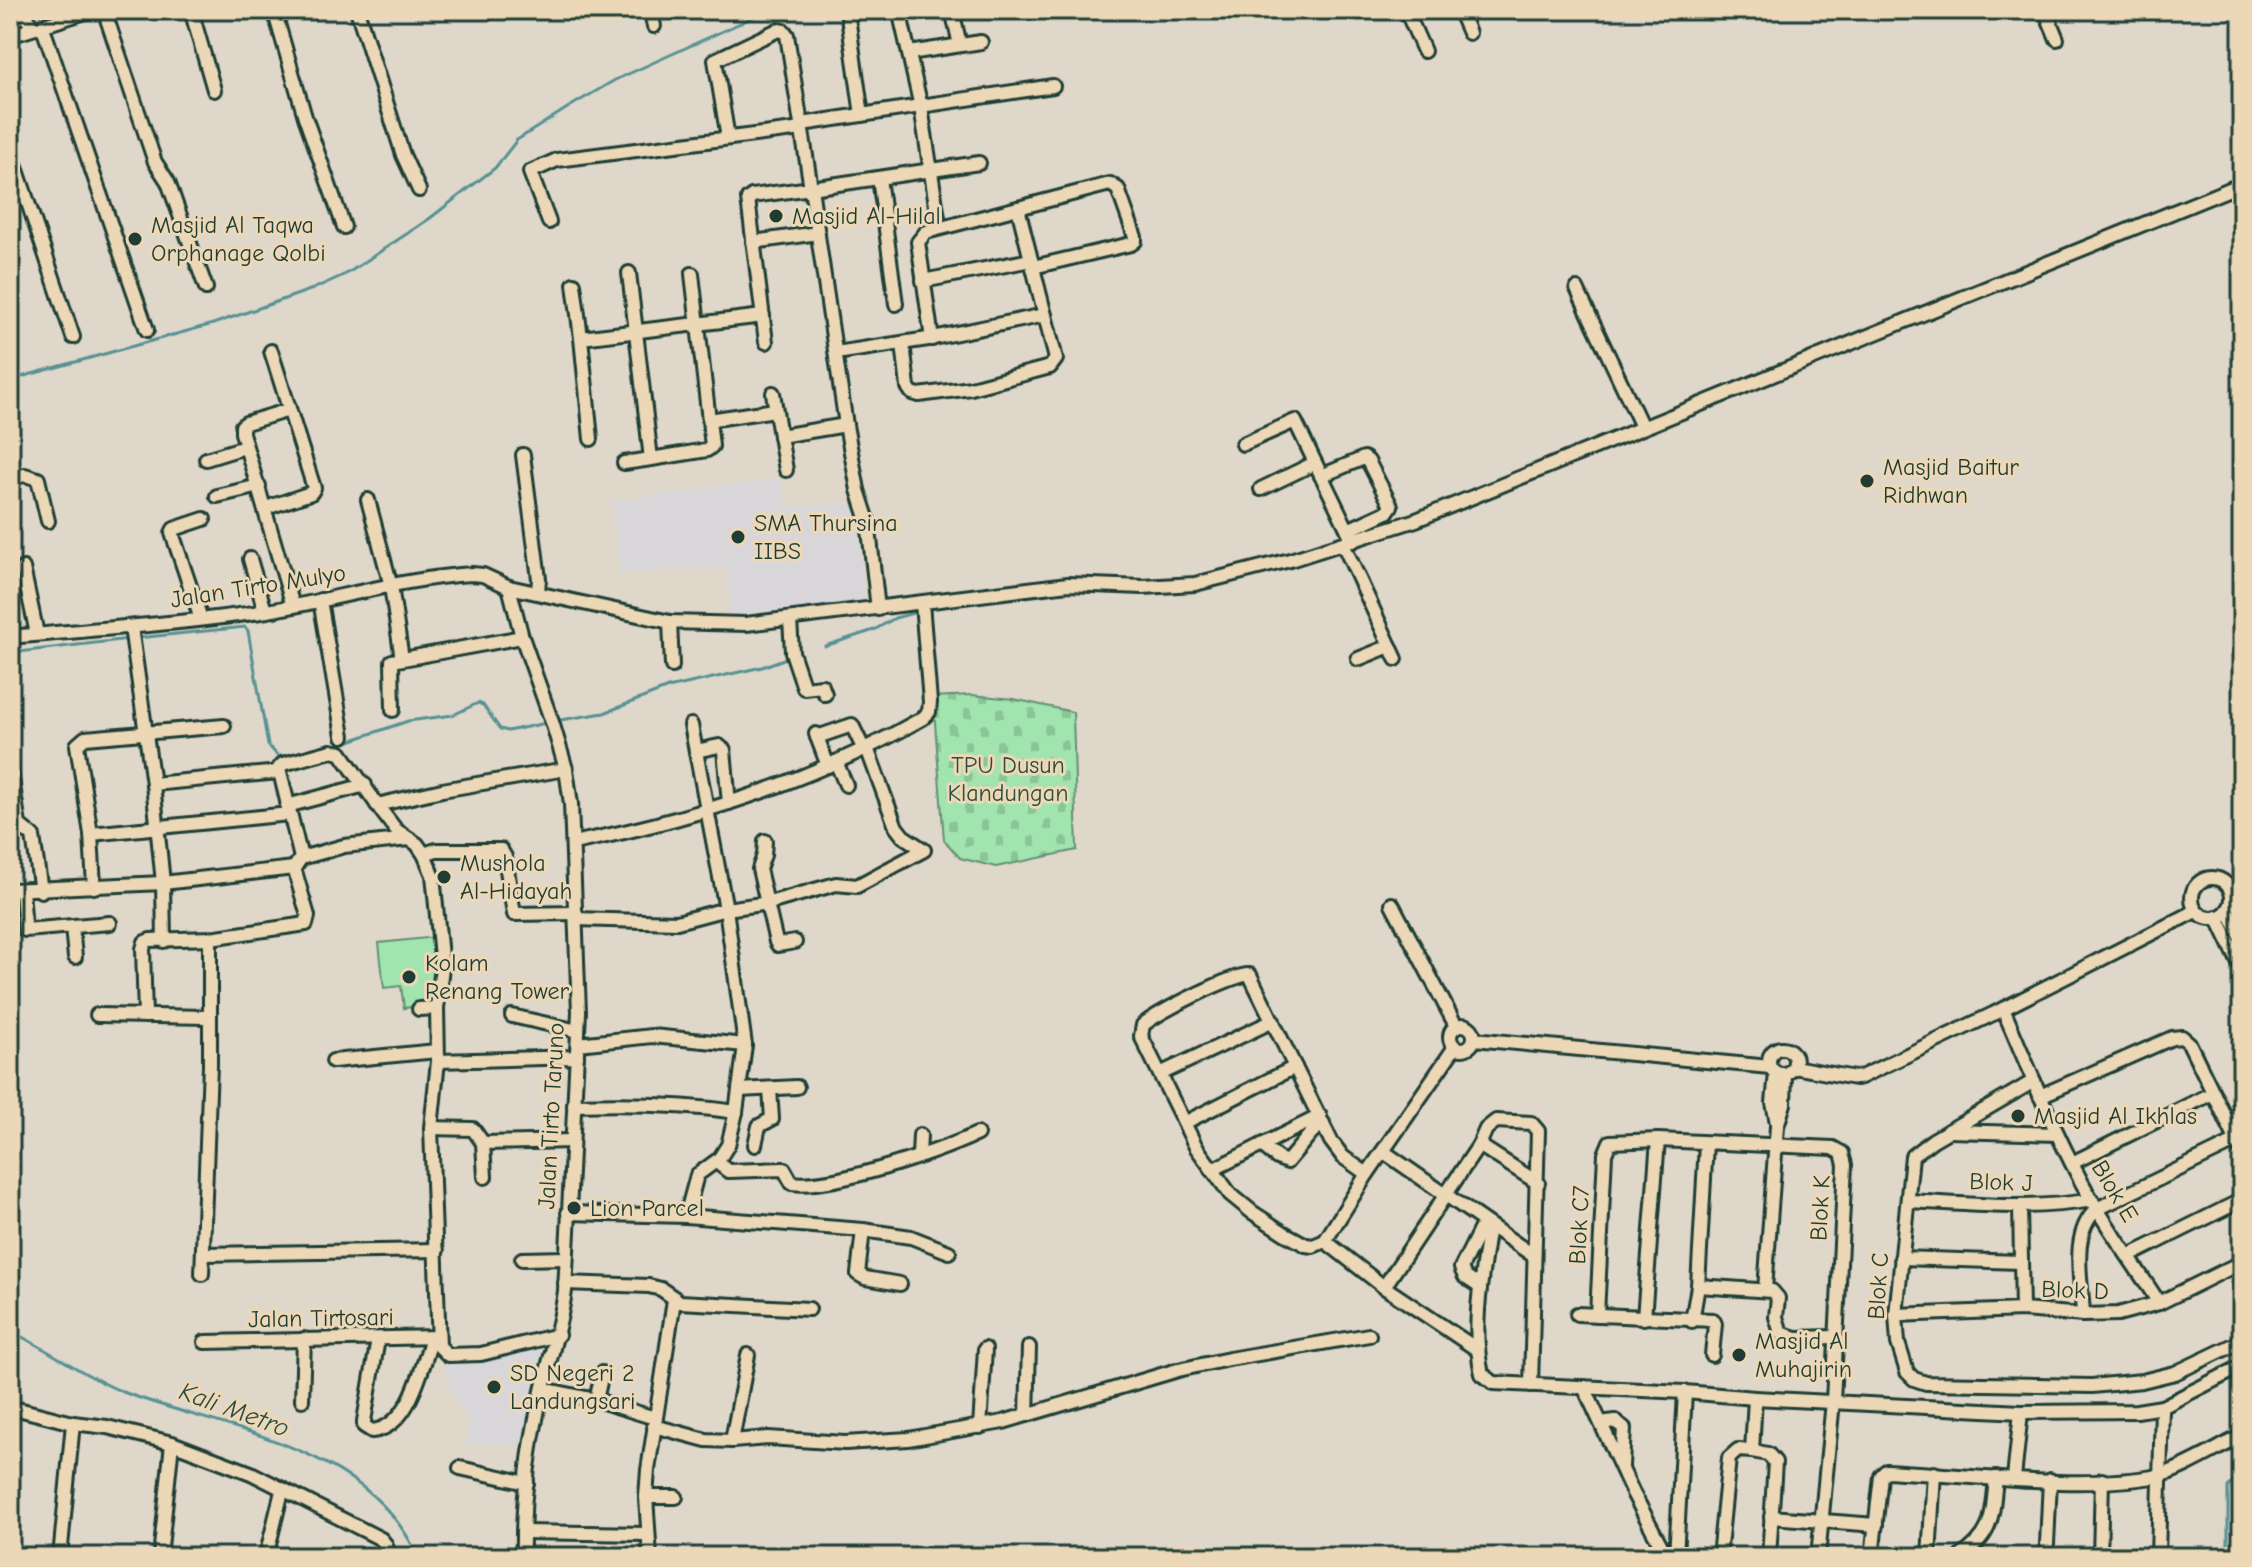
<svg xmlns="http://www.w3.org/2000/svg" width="2252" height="1567" font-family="'Comic Neue',sans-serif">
	<defs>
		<pattern id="cemetery-stones" width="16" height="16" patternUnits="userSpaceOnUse" patternTransform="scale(2)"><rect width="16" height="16" fill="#a1e4af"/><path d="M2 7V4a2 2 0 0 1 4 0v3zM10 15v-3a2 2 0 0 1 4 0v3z" fill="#8ac497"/></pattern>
	</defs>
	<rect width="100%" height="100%" fill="#e0d7cb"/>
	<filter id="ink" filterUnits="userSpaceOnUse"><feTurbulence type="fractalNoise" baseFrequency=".0125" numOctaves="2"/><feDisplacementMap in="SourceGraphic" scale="16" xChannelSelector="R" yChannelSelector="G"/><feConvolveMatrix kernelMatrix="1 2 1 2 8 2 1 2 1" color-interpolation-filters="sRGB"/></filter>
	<g filter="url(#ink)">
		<!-- built -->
		<g fill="#d8d6d9">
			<path d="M781 479 787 508 856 503 865 601 857 605 730 617 728 566 619 573 613 501Z"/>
			<path d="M523 1347 542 1350 547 1354 529 1445 466 1444 470 1421 454 1398 444 1369 459 1358Z"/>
		</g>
		<!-- cemetery -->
		<path fill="url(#cemetery-stones)" stroke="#609072" stroke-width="2" d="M972 695 1014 699 1073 712 1077 850 996 867 960 858 944 840 933 697Z"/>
		<!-- pitch -->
		<path fill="#a1e4af" stroke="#609072" stroke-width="2" d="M436 937 433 1004 404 1008 401 986 384 988 379 943Z"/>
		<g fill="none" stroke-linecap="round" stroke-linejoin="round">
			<!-- stream -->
			<g stroke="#569293" stroke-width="3">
				<path d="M10 380 213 324 313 289 348 273 429 219 495 168 517 140 569 107 615 80 769 10"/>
				<path d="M137 638 245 627 248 631 268 745 278 756H289"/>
				<path d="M825 646 874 630 895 618 917 612"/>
				<path d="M10 653 129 639"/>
				<path d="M554 721 604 713 668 688 762 667 789 657"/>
				<path d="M332 747 408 721 453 715 478 703 483 705 500 729 508 731 546 723"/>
				<path d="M10 1331C49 1349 83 1376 123 1392 226 1431 368 1444 418 1557"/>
				<path d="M1991 1557 2001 1552 2020 1557"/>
				<path d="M2222 1557 2228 1543V1487L2233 1482 2242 1481"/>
			</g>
			<defs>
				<g id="minor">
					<path d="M25 10 31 28"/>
					<path d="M104 10 155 162 168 182 206 288"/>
					<path d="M191 10 214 90"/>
					<path d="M274 10 305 117 344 227"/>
					<path d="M357 10 403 155 419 190"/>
					<path d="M650 10 654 26"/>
					<path d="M847 10 862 115"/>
					<path d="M899 10 921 107 938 218"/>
					<path d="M952 10 960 45"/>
					<path d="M1406 10 1424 51"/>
					<path d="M1459 10 1469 33"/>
					<path d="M2045 10 2057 39"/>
					<path d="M42 25 147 330"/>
					<path d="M10 36 92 10"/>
					<path d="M909 53 981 42"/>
					<path d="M802 124 1053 86"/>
					<path d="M728 138 715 60 778 30 784 31 787 35 811 188 979 163"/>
					<path d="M10 149 73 337"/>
					<path d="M879 178 896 304"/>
					<path d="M549 222 530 172 557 160 802 129"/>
					<path d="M753 242 818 233"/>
					<path d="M629 273 651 459 707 450 712 446 692 274"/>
					<path d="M923 281 1031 260"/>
					<path d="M574 284 581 338"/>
					<path d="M1577 289 1642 427"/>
					<path d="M932 339 918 242 926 232 1110 184 1118 189 1135 237V241L1131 244 1033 267"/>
					<path d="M766 342 748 199 752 196 811 188 846 425 858 490 868 521 878 609"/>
					<path d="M903 343 908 387 912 393 919 395 971 388 1050 367 1056 359 1018 208"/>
					<path d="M836 353 928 339 1045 315"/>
					<path d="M773 393 780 436 846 425"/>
					<path d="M289 410 246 423 242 426V433L293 606"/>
					<path d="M709 420 775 410"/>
					<path d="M780 436 786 470"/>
					<path d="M591 439 581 338 763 316"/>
					<path d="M1243 444 1295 421 1353 541"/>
					<path d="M523 455 539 579 538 591"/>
					<path d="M206 459 245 447"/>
					<path d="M624 463 651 459"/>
					<path d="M1321 476 1364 458 1368 461 1391 506 1387 512 1348 530"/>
					<path d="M10 478 25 475 38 479 48 521"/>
					<path d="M1261 489 1315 463"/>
					<path d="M217 496 259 486"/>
					<path d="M368 500 391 586 402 659"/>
					<path d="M266 508 311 493 314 488 271 351"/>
					<path d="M1343 544 1396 659"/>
					<path d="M250 559 265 611"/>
					<path d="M23 568 37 634"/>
					<path d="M509 587 522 637 553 725 566 769 571 804 579 1012 565 1291C560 1330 547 1366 539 1404 528 1454 522 1507 523 1557"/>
					<path d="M320 600 343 736"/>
					<path d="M201 619 172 533 174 529 204 519"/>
					<path d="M790 620 792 652 804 688 822 686 825 694"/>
					<path d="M670 622 672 666"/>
					<path d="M131 627 153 784 163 883 164 941"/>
					<path d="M10 637C96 629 182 624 267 611 335 600 403 578 472 574L483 575 509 587 670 622 746 624 1068 584 1143 587 1195 584 1290 560 1416 520 2242 184"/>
					<path d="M1358 659 1390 646"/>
					<path d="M393 710 392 661 522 637"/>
					<path d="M816 734 828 766"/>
					<path d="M817 737 852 725 864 750"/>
					<path d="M696 751 719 746 724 750 729 803"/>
					<path d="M836 762 846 785"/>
					<path d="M10 765 19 825 33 836 41 891"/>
					<path d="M153 784 279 772"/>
					<path d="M377 805 442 790 566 769"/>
					<path d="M287 806 365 785"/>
					<path d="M91 834 289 814"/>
					<path d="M765 841 764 855 759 869 776 942 778 945 795 942"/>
					<path d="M573 843C695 819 815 780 923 718L929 712 930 702 922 603"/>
					<path d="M424 854 436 850H501L505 857 514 914 576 913"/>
					<path d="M301 858 279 768 283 764 331 751 341 753 383 813 396 830 417 844 424 854 433 875 442 967 437 1008 438 1061 431 1128 439 1346 448 1355 481 1354 558 1335"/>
					<circle cx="2212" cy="898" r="20"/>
					<path d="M94 887 91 834 77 745 85 738 224 726"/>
					<path d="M10 890 163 883 294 868 301 858 344 846 409 839"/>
					<path d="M22 890 25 930 110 923"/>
					<path d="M1392 904 1456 1026"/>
					<path d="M2228 910 2242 939"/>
					<path d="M2217 917 2242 970"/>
					<path d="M576 919 677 922 726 909 769 903 836 884 857 886 924 850 903 836 896 827 867 748"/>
					<path d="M72 927 75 957"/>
					<path d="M419 1009 437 1008"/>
					<path d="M2003 1009C2031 1073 2056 1138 2091 1199 2112 1235 2137 1268 2159 1303"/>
					<path d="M97 1015 209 1017"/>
					<path d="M145 1016 143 949 145 942 150 940 210 938 306 924 308 916 294 868"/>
					<path d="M512 1016 578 1031"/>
					<circle cx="1462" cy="1037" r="12"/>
					<path d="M1474 1039 1770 1067"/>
					<path d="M578 1044 652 1036 745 1045"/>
					<path d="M1455 1047 1367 1174 1325 1241 1384 1287 1478 1350"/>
					<circle cx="1782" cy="1061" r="13"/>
					<path d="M333 1061 437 1051"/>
					<path d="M438 1061 577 1057"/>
					<path d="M1794 1067 1855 1078 1861 1077 1993 1014 2196 911"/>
					<path d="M1776 1073 1773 1103 1777 1123"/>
					<path d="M1160 1074 1273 1021"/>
					<path d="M2034 1081 1933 1140 1912 1156 1896 1315 1898 1343 1907 1372 1914 1379 1926 1383 2092 1386 2142 1381 2175 1373 2242 1341"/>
					<path d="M739 1090 797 1087"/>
					<path d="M2040 1096 2172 1038 2182 1037 2189 1043 2242 1152"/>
					<path d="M574 1105C629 1103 681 1104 736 1112"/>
					<path d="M1184 1123 1295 1067"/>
					<path d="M431 1128 473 1129 483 1143 572 1141"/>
					<path d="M1948 1131 2057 1134"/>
					<path d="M483 1143 485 1177"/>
					<path d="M755 1145 759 1126 772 1119 770 1089"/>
					<path d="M1262 1145 1277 1158 1287 1162 1312 1132 1323 1123"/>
					<path d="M1479 1145 1486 1129 1496 1121 1531 1123 1538 1131 1531 1385"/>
					<path d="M1384 1152 1534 1256"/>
					<path d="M919 1156 920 1135"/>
					<path d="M719 1159V1164L728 1171 784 1169 792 1183C831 1189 938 1152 977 1134"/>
					<path d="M2072 1163 2213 1093"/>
					<path d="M1212 1170 1320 1116"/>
					<path d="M1908 1201C1969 1204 2031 1211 2092 1200"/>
					<path d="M2020 1206 2022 1310"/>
					<path d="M568 1213 686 1216 863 1230 911 1237 949 1252"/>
					<path d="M686 1216 697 1175 719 1159 728 1145 736 1112 745 1045 726 909 691 725"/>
					<path d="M1489 1226C1482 1273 1471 1327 1482 1374L1494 1383 1685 1392 1755 1398 2021 1412 2137 1411 2162 1407 2242 1366"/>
					<path d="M863 1230 858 1274 865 1278 900 1284"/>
					<path d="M1325 1241 1313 1246 1306 1245 1284 1233 1252 1212 1230 1194 1196 1147 1141 1036 1143 1025C1157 1013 1236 972 1250 975L1331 1141 1343 1157 1367 1174"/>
					<path d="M203 1254 437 1250"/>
					<path d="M2129 1256 2242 1200"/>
					<path d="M1901 1258 2020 1262"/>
					<path d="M522 1259 566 1258"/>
					<path d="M202 1274 210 1065V938"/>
					<path d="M565 1283 649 1286 661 1289 680 1302 809 1309"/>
					<path d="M1698 1286 1772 1291 1778 1298 1776 1317 1781 1333 1795 1338 1835 1337"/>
					<path d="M1384 1287 1479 1145 1538 1183"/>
					<path d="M1480 1287 1465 1277 1461 1268 1484 1222"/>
					<path d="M1765 1290 1777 1126 1784 1104 1785 1074"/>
					<path d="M1577 1314 1713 1320 1715 1324 1712 1355"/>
					<path d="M1597 1315 1605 1154 1610 1142 1658 1140 1833 1148 1842 1153 1845 1165 1833 1401 1818 1557"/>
					<path d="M1896 1315 2022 1310 2083 1315 2118 1314 2159 1303 2242 1262"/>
					<path d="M2083 1315C2082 1281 2069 1234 2097 1209L2237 1141"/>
					<path d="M1644 1318 1658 1140"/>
					<path d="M1692 1321 1698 1286 1706 1143"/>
					<path d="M378 1339 364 1421V1426L372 1431C410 1427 421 1369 432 1338"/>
					<path d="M205 1342 438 1337"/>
					<path d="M1584 1387 1633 1493 1667 1557"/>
					<path d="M543 1389 596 1400 655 1418"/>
					<path d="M1755 1398 1752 1451 1768 1454 1775 1462 1769 1557"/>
					<path d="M302 1400 304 1339"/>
					<path d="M596 1400 602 1373"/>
					<path d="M10 1407 73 1423 107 1427 172 1443 251 1473 381 1539 386 1545 388 1557"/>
					<path d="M1027 1415 1029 1347"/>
					<path d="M1601 1423 1615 1421 1624 1428 1622 1466"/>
					<path d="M654 1426 706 1440 732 1441 768 1438 845 1443 908 1439 1003 1422 1178 1370 1229 1359 1369 1335"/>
					<path d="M980 1427 985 1349"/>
					<path d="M732 1441 748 1355"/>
					<path d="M460 1468 527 1483"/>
					<path d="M2014 1478 2021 1412"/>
					<path d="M646 1497H676"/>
					<path d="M1771 1517 1876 1525"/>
					<path d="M523 1532 647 1534"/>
					<path d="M2047 1544 2050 1480"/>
					<path d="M60 1557 73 1423"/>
					<path d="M160 1557 172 1443"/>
					<path d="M266 1557 282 1491"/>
					<path d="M650 1557 646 1497 648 1470 674 1300"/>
					<path d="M1676 1557 1685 1392"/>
					<path d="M1719 1557 1729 1458 1738 1450 1752 1451"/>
					<path d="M1872 1557 1881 1476 1886 1471C1970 1475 2077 1491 2158 1476 2178 1472 2221 1446 2242 1436"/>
					<path d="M1929 1557 1934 1473"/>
					<path d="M1960 1557C1994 1534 1992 1516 1996 1478"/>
					<path d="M2100 1557 2102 1480"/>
					<path d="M2158 1557 2162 1407"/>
				</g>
			</defs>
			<!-- minor casing -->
			<use href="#minor" stroke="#1f3d34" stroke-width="18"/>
			<!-- minor -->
			<use href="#minor" stroke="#ecd8b6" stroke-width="12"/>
		</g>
	</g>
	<!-- markers -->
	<g fill="#1f3d34" stroke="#ecd8b6" stroke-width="3">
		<circle cx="776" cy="216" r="8"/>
		<circle cx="135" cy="239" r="8"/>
		<circle cx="1867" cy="481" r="8"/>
		<circle cx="738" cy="537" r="8"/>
		<circle cx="444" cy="877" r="8"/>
		<circle cx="409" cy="977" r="8"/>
		<circle cx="2018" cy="1116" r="8"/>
		<circle cx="574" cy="1208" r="8"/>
		<circle cx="1739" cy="1355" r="8"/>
		<circle cx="494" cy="1387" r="8"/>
	</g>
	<g text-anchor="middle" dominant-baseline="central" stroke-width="6" stroke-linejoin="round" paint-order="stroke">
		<!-- poi labels -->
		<g font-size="24" fill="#1f3d34" stroke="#ecd8b6" text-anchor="start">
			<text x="792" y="216">Masjid Al-Hilal</text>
			<text x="151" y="225">Masjid Al Taqwa<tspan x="151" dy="28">Orphanage Qolbi</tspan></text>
			<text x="1883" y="467">Masjid Baitur<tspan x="1883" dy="28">Ridhwan</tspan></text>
			<text x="754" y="523">SMA Thursina<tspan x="754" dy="28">IIBS</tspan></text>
			<text x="460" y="863">Mushola<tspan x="460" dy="28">Al-Hidayah</tspan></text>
			<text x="425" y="963">Kolam<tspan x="425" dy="28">Renang Tower</tspan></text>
			<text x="2034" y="1116">Masjid Al Ikhlas</text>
			<text x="590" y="1208">Lion Parcel</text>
			<text x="1755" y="1341">Masjid Al<tspan x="1755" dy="28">Muhajirin</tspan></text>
			<text x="510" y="1373">SD Negeri 2<tspan x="510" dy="28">Landungsari</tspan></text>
		</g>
		<!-- street labels -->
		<g font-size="24" fill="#1f3d34" stroke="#ecd8b6">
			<text transform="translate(258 586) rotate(-9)">Jalan Tirto Mulyo</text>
			<text transform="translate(551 1116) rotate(-87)">Jalan Tirto Taruno</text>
			<text transform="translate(2001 1182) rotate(2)">Blok J</text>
			<text transform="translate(2115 1191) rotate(59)">Blok E</text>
			<text transform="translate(1820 1208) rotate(-87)">Blok K</text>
			<text transform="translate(1579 1225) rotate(-87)">Blok C7</text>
			<text transform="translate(1878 1286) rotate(-86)">Blok C</text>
			<text transform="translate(2075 1290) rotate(2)">Blok D</text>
			<text transform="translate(321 1318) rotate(-1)">Jalan Tirtosari</text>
		</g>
		<!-- park labels -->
		<g font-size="24" fill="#2c4e40" stroke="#ecd8b6">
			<text x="1008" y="765">TPU Dusun<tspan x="1008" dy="28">Klandungan</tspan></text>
		</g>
		<!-- water labels -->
		<g font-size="26" font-style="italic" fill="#284b44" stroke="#ecd8b6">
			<text transform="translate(234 1410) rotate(20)">Kali Metro</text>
		</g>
	</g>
	<!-- margin -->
	<rect width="2252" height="1567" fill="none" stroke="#ecd8b6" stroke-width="40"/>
	<rect x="20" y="20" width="2212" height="1527" fill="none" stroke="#1f3d34" stroke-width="3" filter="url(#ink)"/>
</svg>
